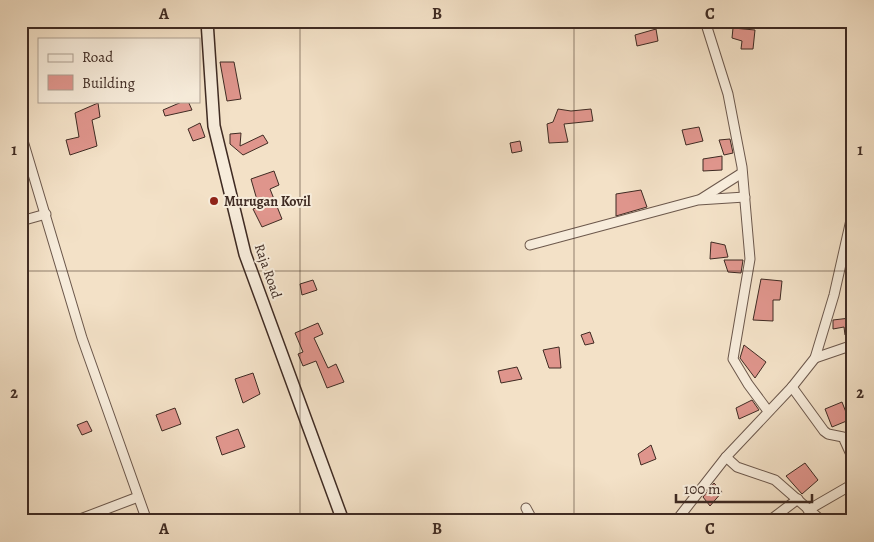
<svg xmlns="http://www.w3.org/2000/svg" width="874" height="542" font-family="Alegreya,serif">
	<rect width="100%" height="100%" fill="#f3e1c7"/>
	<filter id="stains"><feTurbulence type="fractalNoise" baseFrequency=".004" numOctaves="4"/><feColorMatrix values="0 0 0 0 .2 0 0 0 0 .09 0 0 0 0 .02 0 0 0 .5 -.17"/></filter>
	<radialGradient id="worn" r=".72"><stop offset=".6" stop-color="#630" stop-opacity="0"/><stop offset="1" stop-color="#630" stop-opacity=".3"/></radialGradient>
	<!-- building -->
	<g fill="#df958c" stroke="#3f2b23">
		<path d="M733 28 755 30 753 49H741L742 41 732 38Z"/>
		<path d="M656 29 658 41 637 46 635 35Z"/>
		<path d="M220 62H234L241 99 227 101Z"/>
		<path d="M184 101H188L192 110 165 116 163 110Z"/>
		<path d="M98 103 100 117 92 120 97 146 70 155 66 140 79 137 75 113Z"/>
		<path d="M558 109 571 111 591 109 593 121 564 124 568 142 549 143 547 124 553 122Z"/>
		<path d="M200 123 205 137 193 141 188 129Z"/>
		<path d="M699 127 703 141 686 145 682 130Z"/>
		<path d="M241 133 240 146 263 135 268 143 243 155 230 144V134Z"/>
		<path d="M730 139 733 153 724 155 719 140Z"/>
		<path d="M520 141 522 151 512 153 510 143Z"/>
		<path d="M722 156V170L703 171V159Z"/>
		<path d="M274 171 279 185 270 189 282 219 262 227 253 209 259 207 251 179Z"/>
		<path d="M641 190 647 207 616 216V194Z"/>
		<path d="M711 242 725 245 728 257 710 259Z"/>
		<path d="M724 260H743L741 273 728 272Z"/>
		<path d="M761 279 782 281 780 300H773V321L753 320Z"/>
		<path d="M313 280 317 290 302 295 300 284Z"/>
		<path d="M850 318 852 335H845L844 327 833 329V320Z"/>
		<path d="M318 323 323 334 314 338 328 368 336 364 344 382 327 388 316 361 303 366 298 354 303 352 295 333Z"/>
		<path d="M590 332 594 343 585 345 581 335Z"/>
		<path d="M744 345 766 362 755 378 740 358Z"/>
		<path d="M559 347 561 368H549L543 350Z"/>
		<path d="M517 367 522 379 501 383 498 371Z"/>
		<path d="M253 373 260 394 243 403 235 379Z"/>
		<path d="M752 400 759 410 739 419 736 408Z"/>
		<path d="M842 402 849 420 832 427 825 409Z"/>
		<path d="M175 408 181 424 162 431 156 415Z"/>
		<path d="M87 421 92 431 82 435 77 425Z"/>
		<path d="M238 429 245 447 222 455 216 437Z"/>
		<path d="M651 445 656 459 641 465 638 454Z"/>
		<path d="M805 463 818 480 802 494 786 476Z"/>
		<path d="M714 483 722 492 710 506 703 497Z"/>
	</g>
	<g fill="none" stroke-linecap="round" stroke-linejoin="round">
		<defs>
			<g id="street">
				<path d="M705 21 728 94 742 167 750 259 733 359 748 384 768 411"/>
				<path d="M21 134 82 338 147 521"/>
				<path d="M701 199 742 173"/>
				<path d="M21 221 46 214"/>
				<path d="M530 245 698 200 745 197"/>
				<path d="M815 358 853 345"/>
				<path d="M792 387 824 431 828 434 843 437 853 459"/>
				<path d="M726 457 737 467 775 480 822 521"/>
				<path d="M526 508 533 521"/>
				<path d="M808 510 853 484"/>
				<path d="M75 521 138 497"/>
				<path d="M676 521 726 457 792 387 815 358 834 295 853 211"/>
				<path d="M769 521 798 499"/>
			</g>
			<path id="secondary" d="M207 21 214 126 245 254 343 521"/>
		</defs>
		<!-- street casing -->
		<use href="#street" stroke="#6c584c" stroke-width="11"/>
		<!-- secondary casing -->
		<use href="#secondary" stroke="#3f2b23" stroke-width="14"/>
		<!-- street -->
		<use href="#street" stroke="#f7ecdb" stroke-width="9"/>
		<!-- secondary -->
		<use href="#secondary" stroke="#f7ecdb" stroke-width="11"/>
	</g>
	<!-- grid -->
	<path fill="none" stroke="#3f2b23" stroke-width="1" stroke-opacity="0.55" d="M300 21V521M574 21V521M21 271H853"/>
	<!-- markers -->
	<circle fill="#8f2418" stroke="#f7ecdb" stroke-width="2" cx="214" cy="201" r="5"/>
	<g text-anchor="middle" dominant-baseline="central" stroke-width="4" stroke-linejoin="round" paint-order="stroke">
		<!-- poi labels -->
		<g font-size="14" font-weight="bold" fill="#3f2b23" stroke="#f7ecdb" text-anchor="start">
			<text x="224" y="201">Murugan Kovil</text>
		</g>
		<!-- street labels -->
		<g font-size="14" fill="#3f2b23" stroke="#f7ecdb">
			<text transform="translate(268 271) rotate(71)">Raja Road</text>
		</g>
	</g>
	<!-- margin -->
	<rect width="874" height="542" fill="none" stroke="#f3e1c7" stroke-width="55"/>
	<!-- legend -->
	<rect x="38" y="38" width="162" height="65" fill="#f7ecdb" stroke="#ad9f91"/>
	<rect x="48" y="54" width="25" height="8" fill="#f7ecdb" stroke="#ad9f91"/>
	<text x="82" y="62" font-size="15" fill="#3f2b23">Road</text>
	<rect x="48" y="75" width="25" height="15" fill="#df958c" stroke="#ad9f91"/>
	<text x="82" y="88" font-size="15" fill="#3f2b23">Building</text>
	<!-- scale -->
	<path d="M676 494v8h136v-8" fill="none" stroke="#3f2b23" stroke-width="2.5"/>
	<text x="684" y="494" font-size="15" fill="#3f2b23" stroke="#f7ecdb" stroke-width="4" paint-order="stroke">100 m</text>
	<rect x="28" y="28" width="818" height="486" fill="none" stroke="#3f2b23" stroke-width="2"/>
	<g font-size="16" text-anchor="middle" font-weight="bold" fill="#3f2b23">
		<text x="164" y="19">A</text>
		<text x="437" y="19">B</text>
		<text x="710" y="19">C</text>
		<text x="14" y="155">1</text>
		<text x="860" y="155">1</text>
		<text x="14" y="398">2</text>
		<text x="860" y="398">2</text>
		<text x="164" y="534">A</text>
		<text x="437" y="534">B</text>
		<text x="710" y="534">C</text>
	</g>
	<rect width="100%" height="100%" filter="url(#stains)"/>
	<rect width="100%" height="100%" fill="url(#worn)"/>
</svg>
